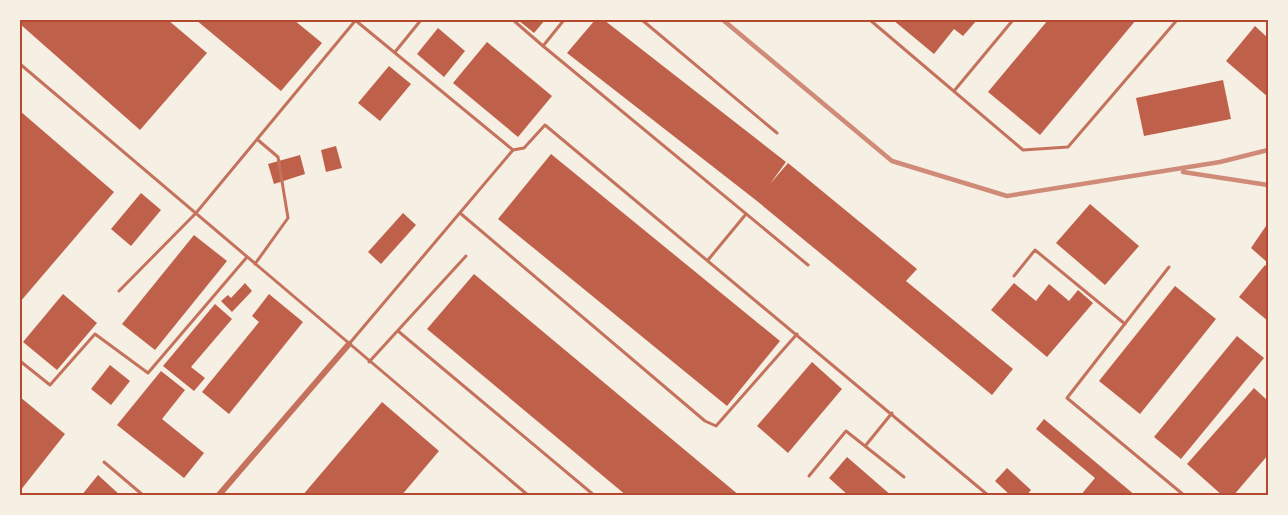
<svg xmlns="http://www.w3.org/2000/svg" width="1288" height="515" font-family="Helvetica,sans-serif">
	<rect width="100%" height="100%" fill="#f6efe4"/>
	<!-- building -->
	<g fill="#bf614a">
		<path d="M20 20H168L207 53 140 130 20 24Z"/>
		<path d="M196 20H294L322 43 281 91Z"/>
		<path d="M518 20H545L534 33Z"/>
		<path d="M595 20H604L786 162 770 184 788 163 917 269 906 281 1013 369 992 395 757 201 567 53Z"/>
		<path d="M893 20H977L963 36 954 29 934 54Z"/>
		<path d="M1048 20H1136L1040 135 988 92Z"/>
		<path d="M1255 26 1268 38V97L1226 61Z"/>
		<path d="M438 28 465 51 444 77 417 54Z"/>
		<path d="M487 42 552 96 518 137 453 83Z"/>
		<path d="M389 66 411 84 380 121 358 103Z"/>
		<path d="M1223 80 1231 119 1144 136 1136 98Z"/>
		<path d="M20 111 114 192 20 302Z"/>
		<path d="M336 146 342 168 326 172 321 150Z"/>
		<path d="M551 154 780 341 727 406 498 219Z"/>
		<path d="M300 155 305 174 274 184 268 164Z"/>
		<path d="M141 193 161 210 131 246 111 229Z"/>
		<path d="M1090 204 1139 246 1105 285 1056 243Z"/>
		<path d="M403 213 416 225 381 264 368 252Z"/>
		<path d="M1268 223V263L1251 248Z"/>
		<path d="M194 235 227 261 155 350 122 324Z"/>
		<path d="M1265 265 1268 268V321L1239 297Z"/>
		<path d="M474 274 740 496H627L427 329Z"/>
		<path d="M245 283 252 291 232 312 221 301 228 295 231 298Z"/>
		<path d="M1014 283 1036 301 1049 284 1069 301 1078 290 1093 303 1047 357 991 310Z"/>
		<path d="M1175 286 1216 319 1140 414 1099 381Z"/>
		<path d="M63 294 97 323 57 370 23 342Z"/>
		<path d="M269 294 303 322 229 414 202 392 259 322 252 316Z"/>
		<path d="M215 304 232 319 191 367 205 378 194 391 163 366Z"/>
		<path d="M1237 336 1264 358 1181 459 1154 437Z"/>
		<path d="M812 362 842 389 788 453 757 426Z"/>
		<path d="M110 365 130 381 111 405 91 389Z"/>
		<path d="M161 371 185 390 162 419 204 453 184 478 117 425Z"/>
		<path d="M1254 388 1268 401V455L1233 496H1223L1187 464Z"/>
		<path d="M20 397 65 434 20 491Z"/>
		<path d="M382 402 439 451 401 496H302Z"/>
		<path d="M1044 419 1136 496H1080L1095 478 1036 429Z"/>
		<path d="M847 457 892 496H849L829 478Z"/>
		<path d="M1007 468 1031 490 1026 496H1011L995 481Z"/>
		<path d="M98 475 121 496H81Z"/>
	</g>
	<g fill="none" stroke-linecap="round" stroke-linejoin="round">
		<!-- service -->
		<g stroke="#c5725c" stroke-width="3">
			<path d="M513 20 543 46 564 20"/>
			<path d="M642 20 777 133"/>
			<path d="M870 20 1023 150 1068 147 1177 20"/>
			<path d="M543 46 808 265"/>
			<path d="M395 52 421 20"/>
			<path d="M20 64 529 496"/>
			<path d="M954 91 1013 20"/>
			<path d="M513 150 524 148 545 125 989 496"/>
			<path d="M460 213 705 421 716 426 797 334"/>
			<path d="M708 260 746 214"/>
			<path d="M255 264 288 218 278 157 258 140"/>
			<path d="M1169 267 1067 398 1185 496"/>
			<path d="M1014 276 1035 250 1125 324"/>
			<path d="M119 291 196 213 355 21"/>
			<path d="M398 331 595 496"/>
			<path d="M349 344 513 150 355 20"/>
			<path d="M20 361 50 385 95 334 148 373 247 257"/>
			<path d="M369 362 466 256"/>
			<path d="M866 445 892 413"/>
			<path d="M104 462 144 496"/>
			<path d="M809 476 846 431 904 477"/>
		</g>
		<!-- minor -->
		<path stroke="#c5725c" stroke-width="6" d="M218 496 349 344"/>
		<!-- rail -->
		<g stroke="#cf8b77" stroke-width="4.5">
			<path d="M723 20 892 161 1007 196 1220 162 1268 150"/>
			<path d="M1183 172 1268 185"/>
		</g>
	</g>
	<!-- border -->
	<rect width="1288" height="515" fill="none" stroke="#f6efe4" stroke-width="42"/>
	<rect x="21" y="21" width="1246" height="473" fill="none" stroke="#b5482f" stroke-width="2"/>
</svg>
